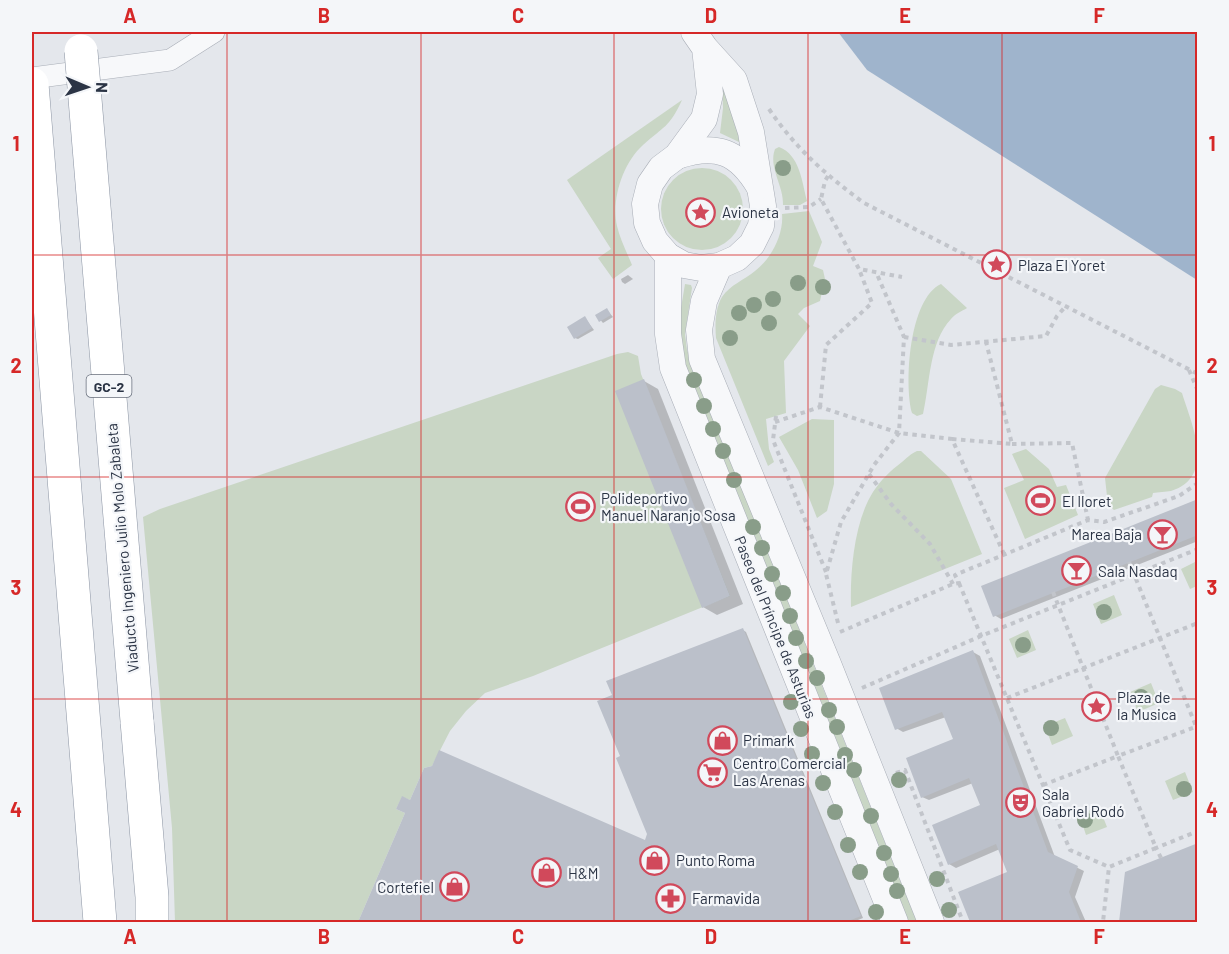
<svg xmlns="http://www.w3.org/2000/svg" width="1229" height="954" font-family="Barlow,sans-serif">
	<rect width="100%" height="100%" fill="#e4e7ec"/>
	<!-- green -->
	<g fill="#c9d6c5">
		<path d="M722 84 742 141 739 142 720 133 723 108Z"/>
		<path d="M682 100C669 128 664 126 643 145 623 163 611 199 617 226 620 239 627 253 632 265L613 279 598 258 611 249 567 180Z"/>
		<path d="M779 147C800 155 802 182 807 201L800 205H783C784 186 768 167 775 149Z"/>
		<circle cx="702" cy="209" r="41"/>
		<path d="M809 211 822 242 813 266 823 270 825 279 820 301 804 308 798 314 810 326 784 361 786 413 766 419 769 449 774 462 768 466 716 338C715 325 715 309 722 297 730 285 744 280 755 271 771 259 784 234 782 214Z"/>
		<path d="M685 284 691 285 692 288 685 334 687 350 917 922H908L681 354 679 320Z"/>
		<path d="M941 284 967 308C962 311 955 314 951 319 929 342 930 384 923 414L917 416 912 413C904 383 909 299 941 284Z"/>
		<path d="M628 352 638 356 641 374 730 596 533 676 485 693 466 711 450 731 432 766 424 768 410 800 402 797 396 809 405 813 358 922H175L172 828 143 517 160 509 617 354Z"/>
		<path d="M1161 385 1175 389 1182 393C1191 423 1217 477 1171 491 1166 492 1158 492 1153 493L1152 497 1114 510 1108 505 1105 478 1155 389Z"/>
		<path d="M812 419 834 420V484L827 511 817 518 798 470 779 437Z"/>
		<path d="M1026 449 1049 469 1057 487 1066 485 1078 515 1025 539 1004 488 1024 480 1012 454Z"/>
		<path d="M917 451H921L951 479 982 554 851 607C850 572 854 522 873 492 881 480 890 471 902 462 907 458 910 454 917 451Z"/>
		<path d="M1197 561V586L1190 589 1181 569Z"/>
		<path d="M1114 595 1122 615 1101 624 1093 604Z"/>
		<path d="M1028 630 1036 650 1017 658 1009 639Z"/>
		<path d="M1151 683 1159 703 1138 712 1130 692Z"/>
		<path d="M1065 718 1073 736 1052 745 1045 726Z"/>
		<path d="M1185 772 1193 792 1173 800 1165 781Z"/>
		<path d="M1099 807 1107 827 1086 835 1079 814Z"/>
	</g>
	<!-- water -->
	<path fill="#9fb4cc" d="M838 32H1197V280L867 70Z"/>
	<!-- shadow -->
	<g fill="#0003">
		<path d="M628 275 633 279 625 284 622 282 621 279Z"/>
		<path d="M607 310 613 317 603 323 597 316Z"/>
		<path d="M585 318 594 330 578 339 575 338Z"/>
		<path d="M644 381 658 389 743 604 717 615 703 607Z"/>
		<path d="M1198 500V541L1001 619 994 615Z"/>
		<path d="M743 630 746 632 863 918 853 922H360L411 802 645 842Z"/>
		<path d="M973 652 980 656 1055 857 1084 871 1075 897 1086 922H972L960 893 1009 873 1000 849 956 868 949 864 982 806 973 783 929 800 922 797 955 740 946 717 903 732 896 728Z"/>
		<path d="M1198 845V922H1121L1126 873Z"/>
	</g>
	<!-- building -->
	<g fill="#bbc0ca">
		<path d="M607 308 611 315 599 322 595 315Z"/>
		<path d="M585 316 592 328 574 339 567 327Z"/>
		<path d="M644 379 730 596 702 608 615 391Z"/>
		<path d="M1198 499V535L993 617 981 586Z"/>
		<path d="M743 628 861 916 851 920 852 922H358L405 813 396 809 402 796 410 800 424 768 432 766 439 750 645 840 647 834 616 758 620 756 597 701 612 695 606 681Z"/>
		<path d="M973 650 1048 852 1078 866 1069 892 1081 922H970L958 892 1007 872 996 844 948 865 932 825 980 805 969 778 921 798 906 758 953 739 942 712 895 730 879 688Z"/>
		<path d="M1198 843V922H1119L1125 872Z"/>
	</g>
	<g fill="none" stroke-linecap="round" stroke-linejoin="round">
		<defs>
			<path id="minor" d="M32 78 170 60 214 32"/>
			<g id="tertiary">
				<path d="M694 32 705 48 734 80 751 132 763 206 761 226 752 244 737 258 719 266 701 268 684 265 668 256 655 241 647 223 645 204 650 184 661 168 677 156 704 119 710 94 705 48"/>
				<path d="M677 156C716 143 738 151 759 186"/>
				<path d="M668 256V334L673 368 895 922"/>
				<path d="M719 266 704 301 699 330 702 359 828 664 931 922"/>
			</g>
			<g id="trunk">
				<path d="M32 84 100 922"/>
				<path d="M137 721 152 897V922"/>
			</g>
		</defs>
		<!-- minor casing -->
		<use href="#minor" stroke="#a9aeb7" stroke-width="22"/>
		<!-- tertiary casing -->
		<use href="#tertiary" stroke="#a9aeb7" stroke-width="27"/>
		<!-- trunk casing -->
		<use href="#trunk" stroke="#8b94a3" stroke-width="34"/>
		<!-- path -->
		<g stroke="#c2c5cb" stroke-width="4" stroke-dasharray="4.5 4.5" stroke-linecap="butt">
			<path d="M769 109C796 149 826 175 864 203L1198 374"/>
			<path d="M828 176 825 181 821 199 859 269 902 277"/>
			<path d="M785 208 809 207 821 199"/>
			<path d="M904 337 951 345 1046 336 1057 316 1066 306"/>
			<path d="M1189 370 1198 391"/>
			<path d="M820 407 826 345 872 303 859 269"/>
			<path d="M776 416 773 440 826 572"/>
			<path d="M775 422 820 407 899 433 952 439 1004 554"/>
			<path d="M952 439 1012 444 986 342"/>
			<path d="M1012 444 1072 443 1088 520"/>
			<path d="M869 474 891 504 930 544 953 584"/>
			<path d="M1129 562 1198 731"/>
			<path d="M959 583 1070 850 1109 867"/>
			<path d="M1053 592 1118 756 1198 726"/>
			<path d="M838 623 826 574 841 522 874 465 899 433 904 337 876 272"/>
			<path d="M840 632 953 584 959 583 955 575 1088 520 1104 522 1179 496 1198 483"/>
			<path d="M862 688 981 636 1198 549"/>
			<path d="M1007 698 1198 623"/>
			<path d="M896 773 905 770 963 922"/>
			<path d="M1043 785 1118 756 1156 848 1109 867 1103 922"/>
			<path d="M1161 858 1156 848 1198 831"/>
		</g>
		<!-- minor -->
		<use href="#minor" stroke="#f7f8fa" stroke-width="21"/>
		<!-- tertiary -->
		<use href="#tertiary" stroke="#f7f8fa" stroke-width="26"/>
		<!-- trunk -->
		<use href="#trunk" stroke="#fff" stroke-width="33"/>
		<defs>
			<path id="trunk-bridge" d="M81 51 137 721"/>
		</defs>
		<!-- trunk-bridge casing -->
		<use href="#trunk-bridge" stroke="#8b94a3" stroke-width="34" stroke-linecap="butt"/>
		<!-- trunk-bridge -->
		<use href="#trunk-bridge" stroke="#fff" stroke-width="33"/>
	</g>
	<!-- trees -->
	<g fill="#899d89">
		<circle cx="783" cy="168" r="8"/>
		<circle cx="798" cy="283" r="8"/>
		<circle cx="823" cy="287" r="8"/>
		<circle cx="773" cy="299" r="8"/>
		<circle cx="754" cy="305" r="8"/>
		<circle cx="739" cy="313" r="8"/>
		<circle cx="769" cy="323" r="8"/>
		<circle cx="730" cy="338" r="8"/>
		<circle cx="694" cy="380" r="8"/>
		<circle cx="704" cy="406" r="8"/>
		<circle cx="713" cy="429" r="8"/>
		<circle cx="723" cy="451" r="8"/>
		<circle cx="734" cy="480" r="8"/>
		<circle cx="753" cy="527" r="8"/>
		<circle cx="762" cy="548" r="8"/>
		<circle cx="772" cy="574" r="8"/>
		<circle cx="783" cy="593" r="8"/>
		<circle cx="1104" cy="612" r="8"/>
		<circle cx="790" cy="616" r="8"/>
		<circle cx="796" cy="638" r="8"/>
		<circle cx="1023" cy="645" r="8"/>
		<circle cx="806" cy="661" r="8"/>
		<circle cx="817" cy="678" r="8"/>
		<circle cx="1141" cy="697" r="8"/>
		<circle cx="791" cy="702" r="8"/>
		<circle cx="829" cy="710" r="8"/>
		<circle cx="837" cy="727" r="8"/>
		<circle cx="1051" cy="728" r="8"/>
		<circle cx="801" cy="729" r="8"/>
		<circle cx="812" cy="754" r="8"/>
		<circle cx="845" cy="755" r="8"/>
		<circle cx="854" cy="770" r="8"/>
		<circle cx="899" cy="780" r="8"/>
		<circle cx="823" cy="783" r="8"/>
		<circle cx="1184" cy="789" r="8"/>
		<circle cx="835" cy="812" r="8"/>
		<circle cx="871" cy="816" r="8"/>
		<circle cx="1085" cy="820" r="8"/>
		<circle cx="848" cy="845" r="8"/>
		<circle cx="884" cy="853" r="8"/>
		<circle cx="860" cy="872" r="8"/>
		<circle cx="891" cy="874" r="8"/>
		<circle cx="937" cy="879" r="8"/>
		<circle cx="897" cy="891" r="8"/>
		<circle cx="949" cy="910" r="8"/>
		<circle cx="876" cy="912" r="8"/>
	</g>
	<!-- grid -->
	<path fill="none" stroke="#d62828" stroke-width="1.5" stroke-opacity="0.55" d="M227 32V922M421 32V922M614 32V922M808 32V922M1002 32V922M32 255H1198M32 477H1198M32 699H1198"/>
	<!-- icons -->
	<defs>
		<symbol id="sight-ring" viewBox="-11 -11 22 22"><circle r="9.5" fill="#f4f6f9" stroke="#d1495b" stroke-width="1.5"/><path d="M0-6L1.8-2.2L6-1.7L2.9 1.2L3.7 5.4L0 3.3L-3.7 5.4L-2.9 1.2L-6-1.7L-1.8-2.2Z" fill="#d1495b"/></symbol>
		<symbol id="stadium-ring" viewBox="-11 -11 22 22"><circle r="9.5" fill="#f4f6f9" stroke="#d1495b" stroke-width="1.5"/><path d="M0-5a6.5 5 0 1 0 0 10a6.5 5 0 1 0 0-10ZM-3.5-1.8h7v3.6h-7Z" fill="#d1495b"/></symbol>
		<symbol id="bar-ring" viewBox="-11 -11 22 22"><circle r="9.5" fill="#f4f6f9" stroke="#d1495b" stroke-width="1.5"/><path d="M-6-5H6L.8 .8V4.5H3.5V6h-7V4.5H-.8V.8Z" fill="#d1495b"/></symbol>
		<symbol id="shop-ring" viewBox="-11 -11 22 22"><circle r="9.5" fill="#f4f6f9" stroke="#d1495b" stroke-width="1.5"/><path d="M-5-2.5h2.3a2.7 3.5 0 0 1 5.4 0H5L5.5 6h-11ZM-1.5-2.5h3a1.5 2.3 0 0 0-3 0Z" fill="#d1495b"/></symbol>
		<symbol id="supermarket-ring" viewBox="-11 -11 22 22"><circle r="9.5" fill="#f4f6f9" stroke="#d1495b" stroke-width="1.5"/><path d="M-6-5.5h2.5l.6 2H6L4.5 2H-2.5L-4.4-4H-6ZM-1.5 3.2a1.3 1.3 0 1 0 .1 0ZM3 3.2a1.3 1.3 0 1 0 .1 0Z" fill="#d1495b"/></symbol>
		<symbol id="theatre-ring" viewBox="-11 -11 22 22"><circle r="9.5" fill="#f4f6f9" stroke="#d1495b" stroke-width="1.5"/><path d="M-5-5.5Q0-4 5-5.5V0Q5 5 0 6Q-5 5-5 0ZM-3.3-2.5H-1v1.5H-3.3ZM1-2.5H3.3v1.5H1ZM-2.8 1Q0 5.5 2.8 1Z" fill="#d1495b"/></symbol>
		<symbol id="pharmacy-ring" viewBox="-11 -11 22 22"><circle r="9.5" fill="#f4f6f9" stroke="#d1495b" stroke-width="1.5"/><path d="M-2-6h4v4h4v4h-4v4h-4v-4h-4v-4h4Z" fill="#d1495b"/></symbol>
	</defs>
	<g fill-rule="evenodd">
		<use href="#sight-ring" x="684" y="196" width="33" height="33"/>
		<use href="#sight-ring" x="980" y="248" width="33" height="33"/>
		<use href="#stadium-ring" x="1024" y="484" width="33" height="33"/>
		<use href="#stadium-ring" x="564" y="490" width="33" height="33"/>
		<use href="#bar-ring" x="1146" y="518" width="33" height="33"/>
		<use href="#bar-ring" x="1060" y="554" width="33" height="33"/>
		<use href="#sight-ring" x="1080" y="690" width="33" height="33"/>
		<use href="#shop-ring" x="706" y="724" width="33" height="33"/>
		<use href="#supermarket-ring" x="696" y="756" width="33" height="33"/>
		<use href="#theatre-ring" x="1004" y="786" width="33" height="33"/>
		<use href="#shop-ring" x="638" y="844" width="33" height="33"/>
		<use href="#shop-ring" x="530" y="856" width="33" height="33"/>
		<use href="#shop-ring" x="438" y="870" width="33" height="33"/>
		<use href="#pharmacy-ring" x="654" y="882" width="33" height="33"/>
	</g>
	<g text-anchor="middle" dominant-baseline="central" stroke-width="4.5" stroke-linejoin="round" paint-order="stroke">
		<!-- shield labels -->
		<rect fill="#f4f6f9" stroke="#676e7b" stroke-width="1.5" x="86.5" y="375" width="45" height="22" rx="4.5"/>
		<g font-size="14" font-weight="bold" fill="#2b3445">
			<text x="109" y="386">GC-2</text>
		</g>
		<!-- poi labels -->
		<g font-size="15" fill="#2b3445" stroke="#f4f6f9" text-anchor="start">
			<text x="722" y="212">Avioneta</text>
			<text x="1018" y="265">Plaza El Yoret</text>
			<text x="601" y="498">Polideportivo<tspan x="601" dy="17">Manuel Naranjo Sosa</tspan></text>
			<text x="1062" y="501">El lloret</text>
			<text x="1142" y="534" text-anchor="end">Marea Baja</text>
			<text x="1098" y="571">Sala Nasdaq</text>
			<text x="1117" y="697">Plaza de<tspan x="1117" dy="17">la Musica</tspan></text>
			<text x="743" y="740">Primark</text>
			<text x="733" y="763">Centro Comercial<tspan x="733" dy="17">Las Arenas</tspan></text>
			<text x="1042" y="794">Sala<tspan x="1042" dy="17">Gabriel Rodó</tspan></text>
			<text x="676" y="860">Punto Roma</text>
			<text x="568" y="873">H&amp;M</text>
			<text x="434" y="887" text-anchor="end">Cortefiel</text>
			<text x="692" y="898">Farmavida</text>
		</g>
		<!-- street labels -->
		<g font-size="15" fill="#2b3445" stroke="#f4f6f9">
			<text transform="translate(122 548) rotate(-95)">Viaducto Ingeniero Julio Molo Zabaleta</text>
			<text transform="translate(776 627) rotate(68)">Paseo del Príncipe de Asturias</text>
		</g>
	</g>
	<!-- border -->
	<rect width="1229" height="954" fill="none" stroke="#f4f6f9" stroke-width="66"/>
	<!-- north arrow -->
	<g transform="translate(87 87) rotate(92)" stroke="#f4f6f9" stroke-width="4.5" paint-order="stroke">
	<path d="M0-4.5L10 22L0 15L-10 22Z" fill="#2b3445"/>
	<text y="-9" font-size="16" font-weight="bold" text-anchor="middle" fill="#2b3445">N</text>
	</g>
	<rect x="33" y="33" width="1163" height="888" fill="none" stroke="#d62828" stroke-width="2"/>
	<g font-size="20" text-anchor="middle" font-weight="bold" fill="#d62828">
		<text x="130" y="23">A</text>
		<text x="324" y="23">B</text>
		<text x="518" y="23">C</text>
		<text x="711" y="23">D</text>
		<text x="905" y="23">E</text>
		<text x="1099" y="23">F</text>
		<text x="16" y="151">1</text>
		<text x="1212" y="151">1</text>
		<text x="16" y="373">2</text>
		<text x="1212" y="373">2</text>
		<text x="16" y="595">3</text>
		<text x="1212" y="595">3</text>
		<text x="16" y="817">4</text>
		<text x="1212" y="817">4</text>
		<text x="130" y="944">A</text>
		<text x="324" y="944">B</text>
		<text x="518" y="944">C</text>
		<text x="711" y="944">D</text>
		<text x="905" y="944">E</text>
		<text x="1099" y="944">F</text>
	</g>
</svg>
